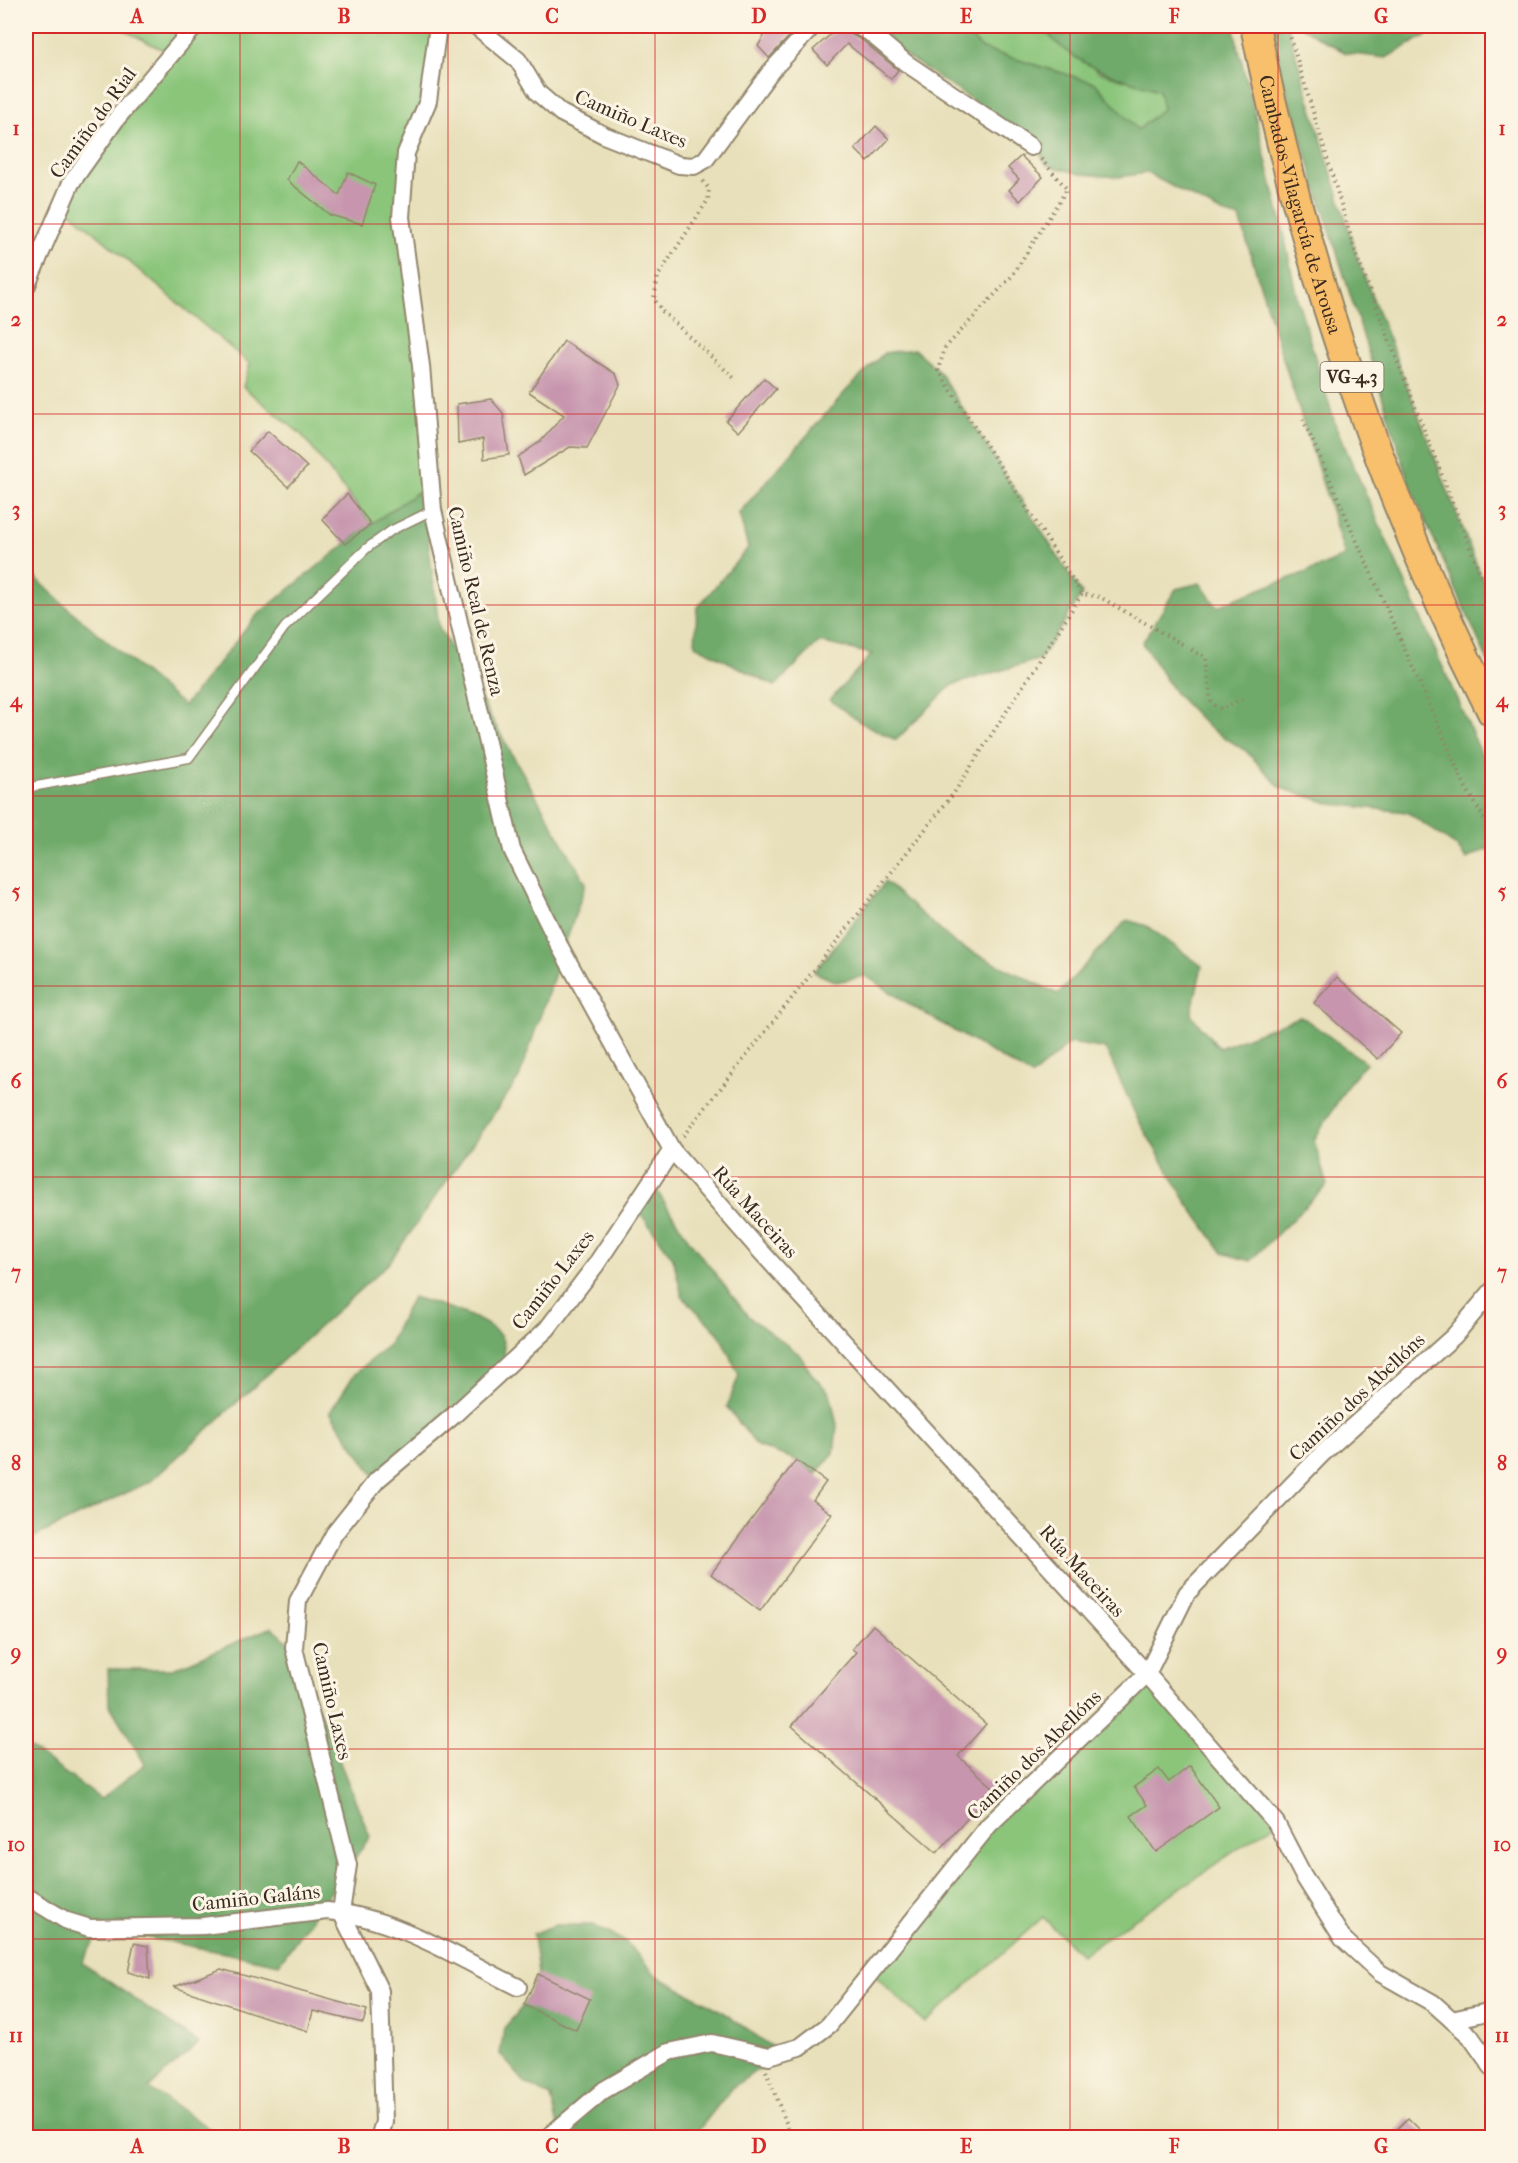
<svg xmlns="http://www.w3.org/2000/svg" width="1518" height="2163" font-family="'IM FELL French Canon',serif">
	<rect width="100%" height="100%" fill="#fcf5e5"/>
	<filter id="ink" filterUnits="userSpaceOnUse"><feTurbulence type="fractalNoise" baseFrequency=".0167" numOctaves="2"/><feDisplacementMap in="SourceGraphic" scale="12" xChannelSelector="R" yChannelSelector="G"/><feConvolveMatrix kernelMatrix="1 2 1 2 8 2 1 2 1" color-interpolation-filters="sRGB"/></filter>
	<filter id="wash" filterUnits="userSpaceOnUse"><feTurbulence type="fractalNoise" baseFrequency=".008" numOctaves="4" result="noise"/><feDisplacementMap in="SourceGraphic" scale="24" xChannelSelector="R" yChannelSelector="G"/><feGaussianBlur stdDeviation="1.35" result="paint"/><feColorMatrix in="noise" values="0 0 0 0 0 0 0 0 0 0 0 0 0 0 0 0 0 1.4 0 .05"/><feComposite in="paint" operator="in"/></filter>
	<g filter="url(#wash)">
		<rect width="100%" height="100%" fill="#e8e0ba"/>
		<!-- green -->
		<g fill="#8ac57a" stroke="#62784c" stroke-width="1.5">
			<path d="M116 26H433L425 101 403 151 432 479 422 489 371 524 301 434 243 387 250 364 68 210 57 216 171 54Z"/>
			<path d="M957 26H1046L1099 72 1159 90 1163 108 1138 130 1037 67 983 49Z"/>
			<path d="M1147 1674 1276 1823 1081 1955 1043 1917 925 2023 871 1972 989 1825Z"/>
		</g>
		<!-- forest -->
		<g fill="#6faa6a" stroke="#556a44" stroke-width="1.5">
			<path d="M884 26H957L983 49 1095 83 1138 130 1163 108 1159 90C1116 77 1069 65 1042 26H1233L1282 225 1297 298 1336 427 1492 778V847L1466 859 1456 846 1407 812 1332 804 1281 788 1245 750 1209 728 1175 693 1142 643 1176 589 1200 583 1217 607C1259 587 1303 576 1345 556 1311 443 1273 332 1240 218L1222 213 1147 173 1118 177 1081 174 1047 165 1032 140 870 32Z"/>
			<path d="M1269 26H1287L1358 260 1481 576 1492 598V671L1411 488 1279 69Z"/>
			<path d="M1299 26H1424L1434 31 1386 58 1346 53Z"/>
			<path d="M914 349 938 370 1082 594 1040 659 952 685 896 740 860 722 830 700 872 654 819 642 775 686 695 645 697 608 748 548 739 513 845 392 884 353Z"/>
			<path d="M422 489 439 627 586 883 519 1078 389 1263 151 1481 26 1541V568L63 604 184 706 257 615 363 530Z"/>
			<path d="M885 882 956 944 1058 994 1127 920 1147 926 1202 966 1191 1015 1219 1048 1301 1016 1366 1063 1349 1083 1314 1140 1327 1185 1250 1261 1223 1253 1186 1201 1137 1118 1106 1049 1070 1043 1032 1076 917 1009 866 976 836 982 814 972Z"/>
			<path d="M651 1182 689 1240 748 1316 799 1354 813 1376 830 1393 837 1425 834 1453 816 1474 796 1460 757 1446 727 1407 739 1375 719 1334 682 1296 673 1258 635 1206Z"/>
			<path d="M412 1297C433 1303 492 1318 502 1339 506 1346 504 1360 505 1368L377 1480 330 1412 354 1375 389 1344Z"/>
			<path d="M272 1627 294 1648 370 1837 279 1964 101 1928 82 1963 199 2043 149 2088 222 2137H26V1745L101 1799 145 1764 109 1704 108 1669H173Z"/>
			<path d="M555 1925H593L626 1942 657 1976 718 2009 781 2053 732 2088 697 2132 700 2138 547 2137 558 2126 551 2097 526 2084 500 2054 504 2028 524 2005 538 1974 533 1934Z"/>
		</g>
		<g id="blocks">
			<!-- building -->
			<g fill="#c796ae">
				<path d="M770 26H799L769 58 758 46Z"/>
				<path d="M840 26H847L852 35 863 41 898 70 891 79 847 44 827 65 813 50Z"/>
				<path d="M876 126 889 139 868 162 855 149Z"/>
				<path d="M1021 156 1043 177 1020 201 1009 190 1019 179 1008 168Z"/>
				<path d="M297 161 339 195 348 172 375 185 362 224 330 215 287 180Z"/>
				<path d="M564 341 616 374 620 385 587 448 570 447 524 475 518 457 541 441 564 415 529 392Z"/>
				<path d="M764 378 776 389 738 432 726 421Z"/>
				<path d="M491 399 503 413 509 455 484 459 483 439 458 444 457 404Z"/>
				<path d="M268 431 307 467 288 487 249 451Z"/>
				<path d="M347 494 371 524 345 544 322 519Z"/>
				<path d="M1337 977 1401 1033 1378 1059 1314 1003Z"/>
				<path d="M796 1460 826 1482 813 1500 832 1514 760 1611 711 1574Z"/>
				<path d="M873 1625 986 1724 958 1756 994 1788 937 1853 792 1726 856 1652 852 1649Z"/>
				<path d="M1190 1766 1219 1807 1156 1852 1131 1816 1147 1805 1134 1787 1159 1769 1169 1782Z"/>
				<path d="M134 1943 148 1946 150 1979 128 1972Z"/>
				<path d="M221 1969 367 2010 363 2023 313 2011 308 2031 174 1987Z"/>
				<path d="M538 1974 590 1999 576 2030 524 2005Z"/>
				<path d="M1408 2118 1428 2138H1388Z"/>
			</g>
		</g>
	</g>
	<g filter="url(#ink)">
		<use href="#blocks" fill-opacity="0" stroke="#92856c" stroke-width="1.5"/>
		<g fill="none" stroke-linecap="round" stroke-linejoin="round">
			<defs>
				<path id="lane" d="M26 788 189 758 285 627 367 548 392 530 433 510"/>
				<g id="street">
					<path d="M435 26 437 33 428 101 406 153 401 217 421 366 433 510 512 850 559 945 672 1150 755 1245 1147 1674 1276 1823 1303 1875 1343 1939 1380 1973 1433 2003 1470 2036 1492 2067"/>
					<path d="M476 26 518 60 538 93 561 113 606 136 679 165 694 166 705 160 771 71 813 26"/>
					<path d="M857 26 869 32 906 63 1031 147"/>
					<path d="M26 287 71 183 117 118 195 26"/>
					<path d="M26 1896 67 1921 90 1928 203 1926 327 1911C395 1917 458 1958 518 1987"/>
					<path d="M1452 2020 1492 2011"/>
					<path d="M379 2138 384 2122 380 1991 341 1912 348 1865 294 1648 298 1601 334 1534 377 1480 453 1416 547 1329 595 1266 672 1150"/>
					<path d="M547 2138 604 2090 669 2052 712 2043 769 2056 800 2047 829 2025 989 1825 1147 1674 1187 1593 1322 1454 1454 1336 1492 1291"/>
				</g>
				<g id="highway">
					<path id="s1" d="M1255 26C1303 262 1383 497 1492 712"/>
				</g>
			</defs>
			<!-- lane casing -->
			<use href="#lane" stroke="#92856c" stroke-width="11"/>
			<!-- street casing -->
			<use href="#street" stroke="#92856c" stroke-width="20"/>
			<!-- highway casing -->
			<use href="#highway" stroke="#92856c" stroke-width="32"/>
			<!-- path -->
			<g stroke="#92856c" stroke-width="4" stroke-dasharray="1.5 4.5" stroke-linecap="butt">
				<path d="M1287 26 1358 260 1481 576 1492 598"/>
				<path d="M1041 159 1067 189 1012 276 945 348 938 370 1082 594 1100 597 1206 658 1211 703 1221 709 1244 698"/>
				<path d="M703 181 709 189 708 200 658 276 654 299 663 312 734 378"/>
				<path d="M1303 419 1465 786 1492 832"/>
				<path d="M683 1136 954 793 1082 594"/>
				<path d="M766 2071 792 2138"/>
			</g>
			<!-- lane -->
			<use href="#lane" stroke="#fff" stroke-width="8"/>
			<!-- street -->
			<use href="#street" stroke="#fff" stroke-width="16"/>
			<!-- highway -->
			<use href="#highway" stroke="#f8bf6c" stroke-width="28"/>
		</g>
	</g>
	<!-- grid -->
	<path fill="none" stroke="#d62828" stroke-width="1.5" stroke-opacity="0.55" d="M240 26V2138M448 26V2138M655 26V2138M863 26V2138M1070 26V2138M1278 26V2138M26 224H1492M26 414H1492M26 605H1492M26 796H1492M26 986H1492M26 1177H1492M26 1367H1492M26 1558H1492M26 1749H1492M26 1939H1492"/>
	<g text-anchor="middle" dominant-baseline="central" stroke-width="6" stroke-linejoin="round" paint-order="stroke">
		<!-- shield labels -->
		<rect fill="#fcf5e5" stroke="#75675a" stroke-width="1.5" x="1320.5" y="362" width="63" height="30" rx="4.5"/>
		<g font-size="18" font-weight="bold" fill="#3b2a1e">
			<text x="1352" y="377">VG-4.3</text>
		</g>
		<!-- street labels -->
		<g font-size="20" fill="#3b2a1e" stroke="#fcf5e5">
			<text transform="translate(631 119) rotate(23)">Camiño Laxes</text>
			<text transform="translate(93 123) rotate(-54)">Camiño do Rial</text>
			<text stroke="none"><textPath href="#s1" startOffset="184">Cambados-Vilagarcía de Arousa</textPath></text>
			<text transform="translate(476 601) rotate(77)">Camiño Real de Renza</text>
			<text transform="translate(755 1212) rotate(48)">Rúa Maceiras</text>
			<text transform="translate(553 1280) rotate(-52)">Camiño Laxes</text>
			<text transform="translate(1357 1397) rotate(-43)">Camiño dos Abellóns</text>
			<text transform="translate(1082 1571) rotate(48)">Rúa Maceiras</text>
			<text transform="translate(332 1701) rotate(77)">Camiño Laxes</text>
			<text transform="translate(1034 1755) rotate(-44)">Camiño dos Abellóns</text>
			<text transform="translate(256 1898) rotate(-6)">Camiño Galáns</text>
		</g>
	</g>
	<!-- margin -->
	<rect width="1518" height="2163" fill="none" stroke="#fcf5e5" stroke-width="66"/>
	<rect x="33" y="33" width="1452" height="2097" fill="none" stroke="#d62828" stroke-width="2"/>
	<g font-size="20" text-anchor="middle" font-weight="bold" fill="#d62828">
		<text x="137" y="23">A</text>
		<text x="344" y="23">B</text>
		<text x="552" y="23">C</text>
		<text x="759" y="23">D</text>
		<text x="966" y="23">E</text>
		<text x="1174" y="23">F</text>
		<text x="1381" y="23">G</text>
		<text x="16" y="135">1</text>
		<text x="1502" y="135">1</text>
		<text x="16" y="326">2</text>
		<text x="1502" y="326">2</text>
		<text x="16" y="516">3</text>
		<text x="1502" y="516">3</text>
		<text x="16" y="707">4</text>
		<text x="1502" y="707">4</text>
		<text x="16" y="898">5</text>
		<text x="1502" y="898">5</text>
		<text x="16" y="1088">6</text>
		<text x="1502" y="1088">6</text>
		<text x="16" y="1279">7</text>
		<text x="1502" y="1279">7</text>
		<text x="16" y="1470">8</text>
		<text x="1502" y="1470">8</text>
		<text x="16" y="1660">9</text>
		<text x="1502" y="1660">9</text>
		<text x="16" y="1851">10</text>
		<text x="1502" y="1851">10</text>
		<text x="16" y="2042">11</text>
		<text x="1502" y="2042">11</text>
		<text x="137" y="2153">A</text>
		<text x="344" y="2153">B</text>
		<text x="552" y="2153">C</text>
		<text x="759" y="2153">D</text>
		<text x="966" y="2153">E</text>
		<text x="1174" y="2153">F</text>
		<text x="1381" y="2153">G</text>
	</g>
</svg>
